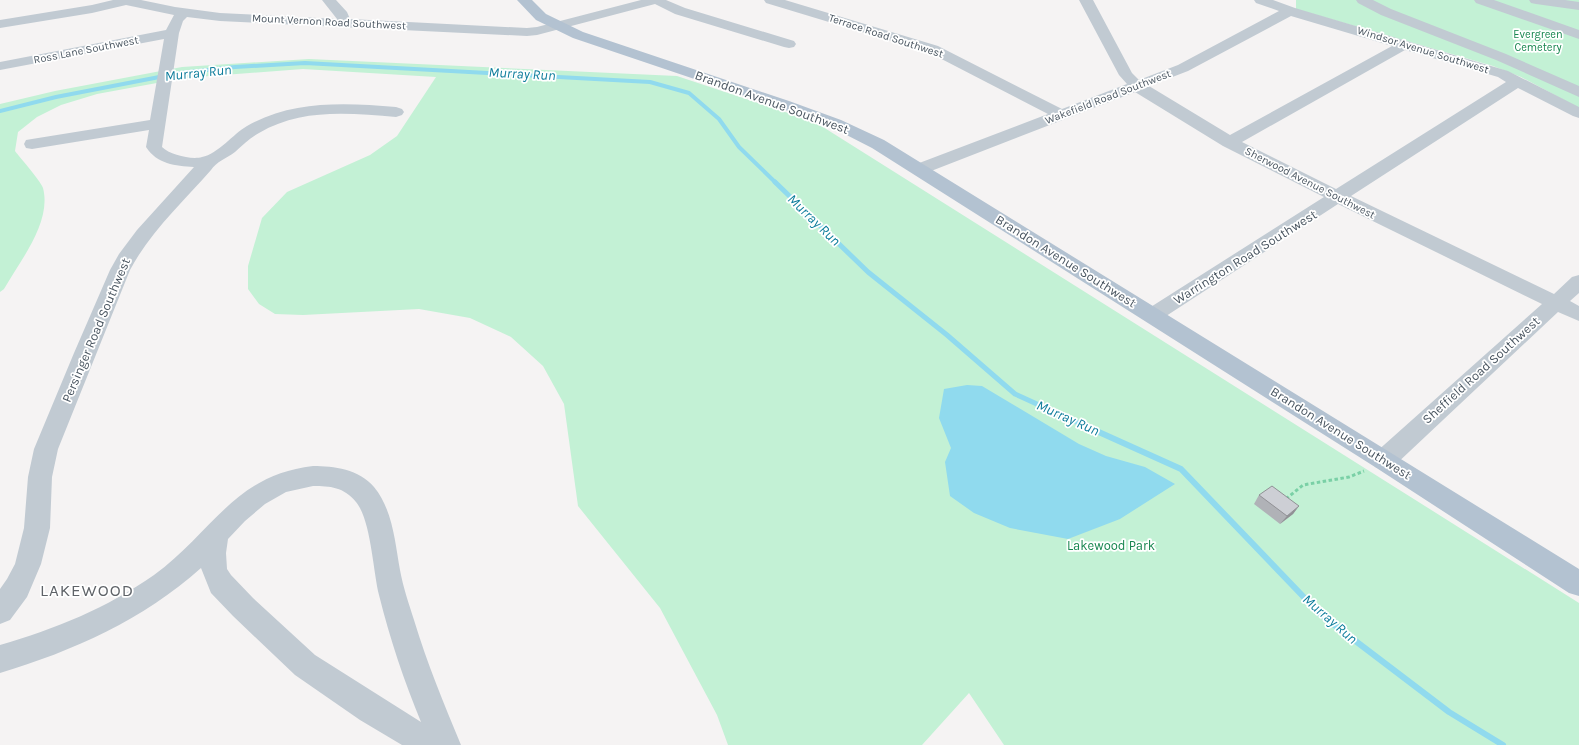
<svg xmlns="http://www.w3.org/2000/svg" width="1579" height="745" font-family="Karla,sans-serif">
	<rect width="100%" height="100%" fill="#f5f3f3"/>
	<!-- green -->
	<g fill="#c3f1d5">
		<path d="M1296 0H1579V108L1521 77 1493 66 1296 9Z"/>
		<path d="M309 59 677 76 803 118 823 127 1579 603V745H1004L969 693 922 745H728L717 715 660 608 578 506 564 404 543 366 511 337 470 318 419 309 303 315 275 314 259 304 248 289V266L262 218 287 192 370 155 397 136 436 77 303 69 184 78 97 94 61 105 37 117 18 132 15 151C21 159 40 180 43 188 52 222 20 261 4 289L0 292V104L55 91 182 67Z"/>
	</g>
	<!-- water -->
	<path fill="#90daee" d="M967 385 982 386 1079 444 1106 456 1145 467 1175 484 1120 519 1068 539 1010 528 974 513 950 496 945 462 951 448 939 418 944 389Z"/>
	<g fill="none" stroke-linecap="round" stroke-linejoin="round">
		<!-- stream-far2 -->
		<path stroke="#90daee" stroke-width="4" d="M0 111 56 97 180 73 235 67 305 63 650 82 689 93 719 119 739 147 776 183"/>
		<!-- stream-far1 -->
		<path stroke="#90daee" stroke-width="5" d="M775 182 868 272 947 335 1015 394 1083 425"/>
		<!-- stream -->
		<path stroke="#90daee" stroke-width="6" d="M1081 424 1181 469 1320 614 1449 712 1503 745"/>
		<!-- path -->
		<path stroke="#7ad0a6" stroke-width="3" stroke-dasharray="3.5 2.5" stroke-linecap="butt" d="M1286 499 1303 485 1349 477 1364 471"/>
		<!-- minor -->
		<g fill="#c1cad2" fill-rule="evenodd">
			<path d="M113 0H141L175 7 220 13 337 19 322 0H336L347 12 350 19 527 28 537 27 641 0H666L685 8 794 41 796 44 794 47 789 48 784 47 675 14 655 4 537 35 527 36 220 21 187 17 183 21 179 33 162 147C170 155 192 160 202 157 218 154 233 134 247 126 293 100 345 103 396 107L402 109 404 112 402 115 396 117C349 113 301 108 259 133 250 138 243 145 235 152 227 158 216 162 211 170 183 202 150 232 130 270L58 449 52 477 50 528 41 564 27 597 10 620 0 624V589L7 579 15 564 24 528 28 477 34 449 74 353 110 270 119 254 137 230 194 167C175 166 157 164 146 147L149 130 32 149 26 148 24 144 26 140 32 139 150 120 164 39 0 70V62L166 30 174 15 126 5 92 13 0 28V20L92 5Z"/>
			<path d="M764 0H785L938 46 1062 109 1127 84 1119 75 1079 0H1093L1132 73 1139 80 1178 65 1279 11 1256 3 1254 0H1273L1295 8 1508 71 1579 107V118L1573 116 1518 88 1351 196 1554 294 1572 277 1579 275V293L1570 301 1579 306V321L1558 312 1393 467 1384 470 1375 467 1372 460 1375 453 1542 304 1338 204 1160 320 1153 322 1146 320 1143 315 1146 310 1324 197 1223 146 1135 92 926 173 920 174 914 173 911 169 914 165 1048 114 928 52 766 3ZM1291 16 1392 46 1230 135 1149 86 1188 71ZM1405 50 1498 77 1506 82 1336 189 1242 142Z"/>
			<path d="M1356 0H1373L1391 9 1506 54 1579 86V97L1496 60 1381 15 1358 3Z"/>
			<path d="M1474 0H1494L1579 30V39L1476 3Z"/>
			<path d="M1529 0H1565L1579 2V10L1536 4 1531 3Z"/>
			<path d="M313 466C334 466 359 469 374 487 393 510 395 543 400 570 403 587 409 604 414 620 427 663 444 704 461 745H402L360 720 295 675 233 616 211 593 201 568C143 620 73 651 0 673V645C55 629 107 608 154 575 212 533 234 475 313 466ZM313 486C330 486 344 487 356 502 371 520 373 571 379 595 390 639 404 681 421 722L315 655 253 598 231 575 227 569 226 553 228 539 245 521 265 504 286 492Z"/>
		</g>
		<!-- major -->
		<path fill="#b3c2d1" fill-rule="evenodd" d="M517 0H532L546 14 583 32 789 101 841 120 884 140 1579 569V596L1569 593 1375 467 872 148 829 126 777 107 573 38 536 20Z"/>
	</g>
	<!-- wall -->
	<path fill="#b0b2b7" d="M1259 495 1299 506 1293 514 1280 524 1254 504Z"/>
	<!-- shaded-wall -->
	<path fill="#909195" d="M1299 506 1293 514 1280 524 1287 516Z"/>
	<!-- building -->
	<path fill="#cdcfd5" stroke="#909195" d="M1272 486 1299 506 1287 516 1259 495Z"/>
	<g text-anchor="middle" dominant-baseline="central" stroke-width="3.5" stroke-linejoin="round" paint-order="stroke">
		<!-- far-street labels -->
		<g font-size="11" fill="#4a5661" stroke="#fff">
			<text transform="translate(329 22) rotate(3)">Mount Vernon Road Southwest</text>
			<text transform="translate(886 36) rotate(18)">Terrace Road Southwest</text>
			<text transform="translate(86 50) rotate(-11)">Ross Lane Southwest</text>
			<text transform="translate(1423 50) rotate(17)">Windsor Avenue Southwest</text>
			<text transform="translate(1108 97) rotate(-21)">Wakefield Road Southwest</text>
			<text transform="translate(1310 183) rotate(27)">Sherwood Avenue Southwest</text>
		</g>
		<!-- far-park labels -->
		<g font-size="11" fill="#17864f" stroke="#fff">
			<text x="1538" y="34">Evergreen<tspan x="1538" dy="13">Cemetery</tspan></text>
		</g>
		<!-- street labels -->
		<g font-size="13" fill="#4a5661" stroke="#fff">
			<text transform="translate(772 102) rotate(20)">Brandon Avenue Southwest</text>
			<text transform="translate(1245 257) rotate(-32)">Warrington Road Southwest</text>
			<text transform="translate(1066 261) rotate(32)">Brandon Avenue Southwest</text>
			<text transform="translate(96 330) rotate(-67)">Persinger Road Southwest</text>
			<text transform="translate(1481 370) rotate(-42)">Sheffield Road Southwest</text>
			<text transform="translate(1341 433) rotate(32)">Brandon Avenue Southwest</text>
		</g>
		<!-- park labels -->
		<g font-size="13" fill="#17864f" stroke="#fff">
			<text x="1111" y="545">Lakewood Park</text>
		</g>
		<!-- water labels -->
		<g font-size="14" font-style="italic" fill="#0c7c9b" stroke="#fff">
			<text transform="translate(198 73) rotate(-6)">Murray Run</text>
			<text transform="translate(522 74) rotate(3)">Murray Run</text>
			<text transform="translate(814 220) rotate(44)">Murray Run</text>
			<text transform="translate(1068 418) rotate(24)">Murray Run</text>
			<text transform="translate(1330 619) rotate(41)">Murray Run</text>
		</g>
		<!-- near-neighbourhood labels -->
		<g font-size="17" letter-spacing="1" fill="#5f6368" stroke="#fff">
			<text x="87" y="590">LAKEWOOD</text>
		</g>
	</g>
</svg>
